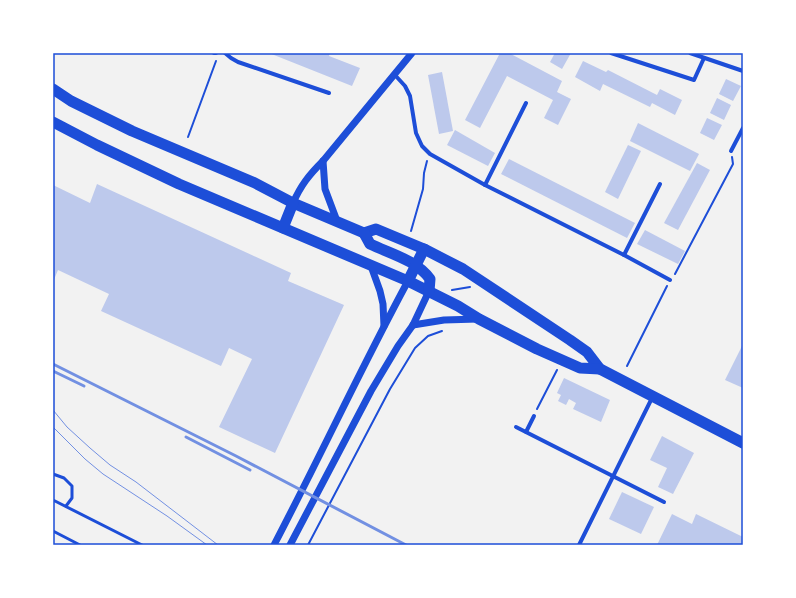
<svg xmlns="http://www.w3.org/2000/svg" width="796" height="598" font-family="Ubuntu,sans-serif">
	<rect width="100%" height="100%" fill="#f2f2f2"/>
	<!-- building -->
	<g fill="#bdc9ec">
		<path d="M269 53H330L329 56 360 68 352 86Z"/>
		<path d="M500 53H509L562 81 557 92 571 99 558 125 544 118 553 100 507 76 480 128 465 120Z"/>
		<path d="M555 53H571L562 69 550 62Z"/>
		<path d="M583 61 606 72 608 70 657 95 660 89 682 100 675 115 652 103 650 107 603 84 600 91 575 77Z"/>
		<path d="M442 72 453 131 439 134 428 75Z"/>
		<path d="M726 79 741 86 733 101 719 94Z"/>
		<path d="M717 98 731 105 724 120 710 113Z"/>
		<path d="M707 118 722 125 714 140 700 133Z"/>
		<path d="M638 123 699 154 690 171 630 141Z"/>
		<path d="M455 130 495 153 488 166 447 145Z"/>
		<path d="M628 145 641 151 618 199 605 192Z"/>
		<path d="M509 159 635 223 627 238 501 174Z"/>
		<path d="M697 163 710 170 678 230 664 223Z"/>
		<path d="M97 184 291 273 288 281 344 305 275 453 219 427 252 359 229 348 221 366 101 311 109 294 58 270 53 282V185L90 203Z"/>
		<path d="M645 230 685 251 678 264 637 244Z"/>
		<path d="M743 344V388L725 380Z"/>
		<path d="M564 378 610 400 601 422 573 409 576 403 569 399 566 405 558 401 561 395 557 393Z"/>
		<path d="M662 436 694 453 673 494 658 487 667 468 650 460Z"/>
		<path d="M622 492 654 507 641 534 609 519Z"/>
		<path d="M672 514 692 524 696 514 743 537V545H657Z"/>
	</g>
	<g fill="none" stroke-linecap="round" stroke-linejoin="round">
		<!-- path -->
		<g stroke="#1d4ed8" stroke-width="2">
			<path d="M188 137 216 61"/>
			<path d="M411 231 423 189 424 173 427 161"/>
			<path d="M675 274 733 164 732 157"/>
			<path d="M452 290 470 287"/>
			<path d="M627 366 667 286"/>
			<path d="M537 409 557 370"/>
			<path d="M308 545 390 389 415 348 428 336 442 331"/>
		</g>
		<!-- service -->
		<g stroke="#1d4ed8" stroke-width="3">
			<path d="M53 474 64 478 72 486V498L66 506"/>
			<path d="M53 500 142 545"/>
			<path d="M53 531 80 545"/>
		</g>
		<!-- minor -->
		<g stroke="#1d4ed8" stroke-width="4">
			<path d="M214 53H216"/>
			<path d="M225 53 231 58 238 62 329 93"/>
			<path d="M611 53 694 80 704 58"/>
			<path d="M690 53 743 71"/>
			<path d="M394 74 405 86 410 96 416 133 422 146 430 154 485 185 624 255 670 280"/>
			<path d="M731 151 743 128"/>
			<path d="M485 185 526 103"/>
			<path d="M624 255 660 184"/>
			<path d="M516 427 664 502"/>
			<path d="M526 432 534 416"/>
			<path d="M579 545 652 398"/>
		</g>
		<!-- tertiary -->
		<g stroke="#1d4ed8" stroke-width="7">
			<path d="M323 161 325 189 337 221"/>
			<path d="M293 203C301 185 309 175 323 161L412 53"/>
			<path d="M371 266 380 291 383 304 384 326"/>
			<path d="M413 325 444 320 478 319"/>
			<path d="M274 545C320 457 361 368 408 281"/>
			<path d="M290 545 371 391 398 346 413 325 429 291"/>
		</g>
		<!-- trunk -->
		<g stroke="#1d4ed8" stroke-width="11">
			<path d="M53 89 71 101 132 131 255 183 293 203 364 233 376 229 424 249 463 269 570 340 587 352 600 369 743 443"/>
			<path d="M53 122 97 145 179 184 408 281 458 306 479 319 537 349 580 368 600 369"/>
			<path d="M283 228 293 203"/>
			<path d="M364 233 370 244C391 254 416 260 430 279L429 291"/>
			<path d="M408 281 424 249"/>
		</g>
		<!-- tram -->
		<g stroke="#7290e2" stroke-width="1">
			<path d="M53 410 67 427 90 448 110 465 136 482 218 545"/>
			<path d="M53 427 85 459 103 474 167 516 207 545"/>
		</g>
		<!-- rail -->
		<g stroke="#7290e2" stroke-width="3">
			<path d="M53 364 236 456 406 545"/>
			<path d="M53 371 84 386"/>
			<path d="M186 437 250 470"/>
		</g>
	</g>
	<!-- border -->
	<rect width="796" height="598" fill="none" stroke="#ffffff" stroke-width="108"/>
	<rect x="54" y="54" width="688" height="490" fill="none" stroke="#1d4ed8" stroke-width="1.5"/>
</svg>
